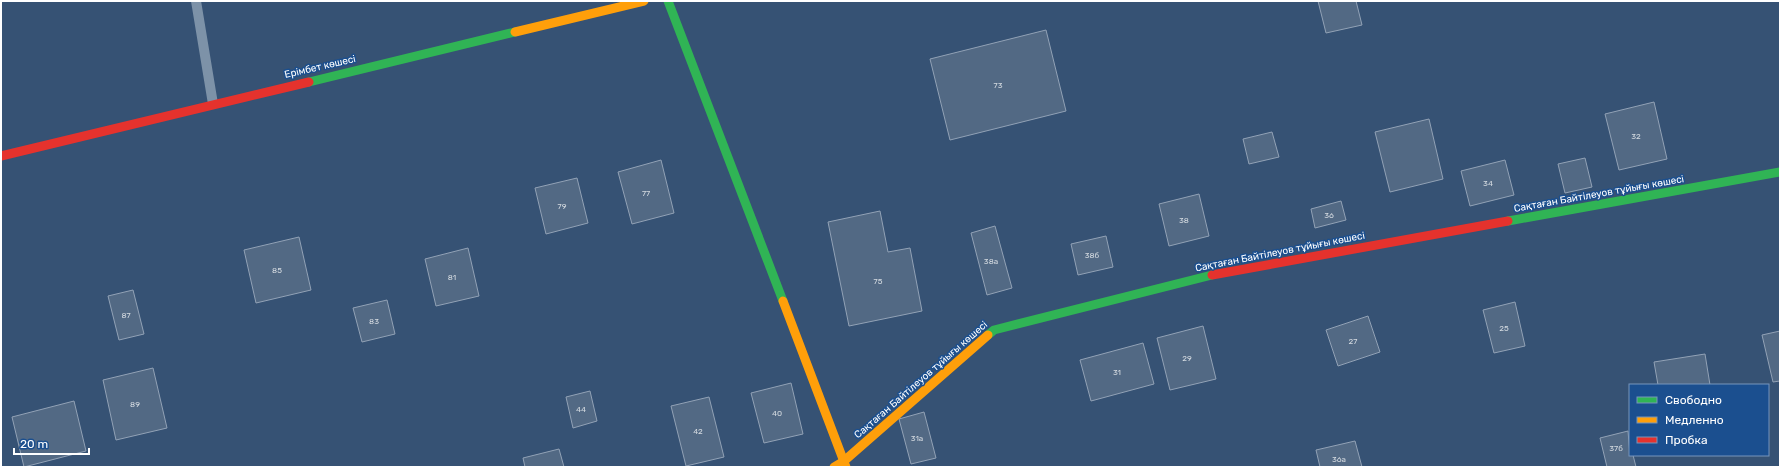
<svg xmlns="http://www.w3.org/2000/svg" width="1781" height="468" font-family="Rubik,sans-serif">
	<rect width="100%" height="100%" fill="#365274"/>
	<!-- building -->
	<g fill="#526984" stroke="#92a2b6">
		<path d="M1318 1H1356L1362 25 1326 33Z"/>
		<path d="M1046 30 1066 111 950 140 930 59Z"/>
		<path d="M1654 102 1667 159 1619 170 1605 114Z"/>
		<path d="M1429 119 1443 179 1390 192 1375 132Z"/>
		<path d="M1272 132 1279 157 1249 164 1243 139Z"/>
		<path d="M1585 158 1592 187 1565 193 1558 164Z"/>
		<path d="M661 160 674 213 632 224 618 172Z"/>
		<path d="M1505 160 1514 195 1470 206 1461 171Z"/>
		<path d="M577 178 588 223 546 234 535 188Z"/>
		<path d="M1199 194 1209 236 1169 246 1159 204Z"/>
		<path d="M1341 201 1346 220 1315 228 1311 209Z"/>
		<path d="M880 211 888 252 910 248 922 311 849 326 828 222Z"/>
		<path d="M995 226 1012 288 987 295 971 233Z"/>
		<path d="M1106 236 1113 267 1078 275 1071 244Z"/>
		<path d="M299 237 311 290 256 303 244 250Z"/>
		<path d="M468 248 479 296 436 306 425 259Z"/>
		<path d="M133 290 144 334 119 340 108 296Z"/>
		<path d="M387 300 395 334 362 342 353 308Z"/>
		<path d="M1515 302 1525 346 1494 353 1483 310Z"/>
		<path d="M1368 316 1380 352 1338 366 1326 330Z"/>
		<path d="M1203 326 1216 379 1170 390 1157 338Z"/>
		<path d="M1780 331V381L1773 382 1762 335Z"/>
		<path d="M1143 343 1154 384 1091 401 1080 360Z"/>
		<path d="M1705 354 1710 385H1658L1654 362Z"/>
		<path d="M153 368 167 428 116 440 103 380Z"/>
		<path d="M791 383 803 434 764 443 751 393Z"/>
		<path d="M590 391 597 421 573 428 566 397Z"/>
		<path d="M709 397 724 457 686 466 671 406Z"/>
		<path d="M74 401 86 451 24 467 12 417Z"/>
		<path d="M924 412 936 458 911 464 899 419Z"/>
		<path d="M1628 431 1630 455H1633L1636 467H1607L1600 438Z"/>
		<path d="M1355 441 1362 467H1320L1316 450Z"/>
		<path d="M559 449 564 467H525L523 458Z"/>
	</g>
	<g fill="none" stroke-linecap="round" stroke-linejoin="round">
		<!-- lane -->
		<path stroke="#7d92a8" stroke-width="10" d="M196 1 213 104"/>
		<!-- fast -->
		<g stroke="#30b455" stroke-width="9">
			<path d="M668 1 783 301"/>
			<path d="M309 82 515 32"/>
			<path d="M1508 221 1780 172"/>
			<path d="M988 335 994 330 1212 275"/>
		</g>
		<!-- slow -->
		<g stroke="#ff9f0a" stroke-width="9">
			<path d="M515 32 644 1"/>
			<path d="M783 301 846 467"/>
			<path d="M834 467 844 461 988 335"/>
		</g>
		<!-- jam -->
		<g stroke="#e5322d" stroke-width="9">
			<path d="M1 156 309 82"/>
			<path d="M1212 275 1508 221"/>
		</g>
	</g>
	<g text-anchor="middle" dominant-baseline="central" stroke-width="3" stroke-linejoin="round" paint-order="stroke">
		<!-- number labels -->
		<g font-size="8" fill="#d4dae0">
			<text x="998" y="85">73</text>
			<text x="1636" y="136">32</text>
			<text x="1488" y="183">34</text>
			<text x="646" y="193">77</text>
			<text x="562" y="206">79</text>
			<text x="1329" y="215">36</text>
			<text x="1184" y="220">38</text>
			<text x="1092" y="255">38б</text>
			<text x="991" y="261">38а</text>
			<text x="277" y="270">85</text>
			<text x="452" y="277">81</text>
			<text x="878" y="281">75</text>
			<text x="126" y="315">87</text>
			<text x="374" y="321">83</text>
			<text x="1504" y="328">25</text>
			<text x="1353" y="341">27</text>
			<text x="1187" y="358">29</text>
			<text x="1117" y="372">31</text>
			<text x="135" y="404">89</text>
			<text x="581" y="409">44</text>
			<text x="777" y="413">40</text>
			<text x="698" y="431">42</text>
			<text x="917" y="438">31а</text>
			<text x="1616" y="448">37б</text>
			<text x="1339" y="459">36а</text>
		</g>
		<!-- street labels -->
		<g font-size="10" fill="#fff" stroke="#1b4f8f">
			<text transform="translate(320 67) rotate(-13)">Ерімбет көшесі</text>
			<text transform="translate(1599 194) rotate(-10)">Сақтаған Байтілеуов тұйығы көшесі</text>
			<text transform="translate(1280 252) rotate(-11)">Сақтаған Байтілеуов тұйығы көшесі</text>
			<text transform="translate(921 380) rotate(-41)">Сақтаған Байтілеуов тұйығы көшесі</text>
		</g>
	</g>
	<!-- border -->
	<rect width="1781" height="468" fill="none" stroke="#ffffff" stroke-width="4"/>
	<!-- legend -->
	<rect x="1629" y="384" width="140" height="72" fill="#1b4f8f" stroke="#7695bc"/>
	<rect x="1637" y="397" width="20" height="6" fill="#30b455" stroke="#7695bc"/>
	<text x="1665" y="404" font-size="12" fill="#ffffff">Свободно</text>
	<rect x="1637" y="417" width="20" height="6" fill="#ff9f0a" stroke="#7695bc"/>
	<text x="1665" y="424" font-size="12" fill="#ffffff">Медленно</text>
	<rect x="1637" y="437" width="20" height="6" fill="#e5322d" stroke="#7695bc"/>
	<text x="1665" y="444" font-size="12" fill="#ffffff">Пробка</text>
	<!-- scale -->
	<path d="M14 448v6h75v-6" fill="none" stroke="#ffffff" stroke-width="2"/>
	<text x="20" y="448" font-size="12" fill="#ffffff" stroke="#1b4f8f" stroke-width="3" paint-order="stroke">20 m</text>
</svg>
